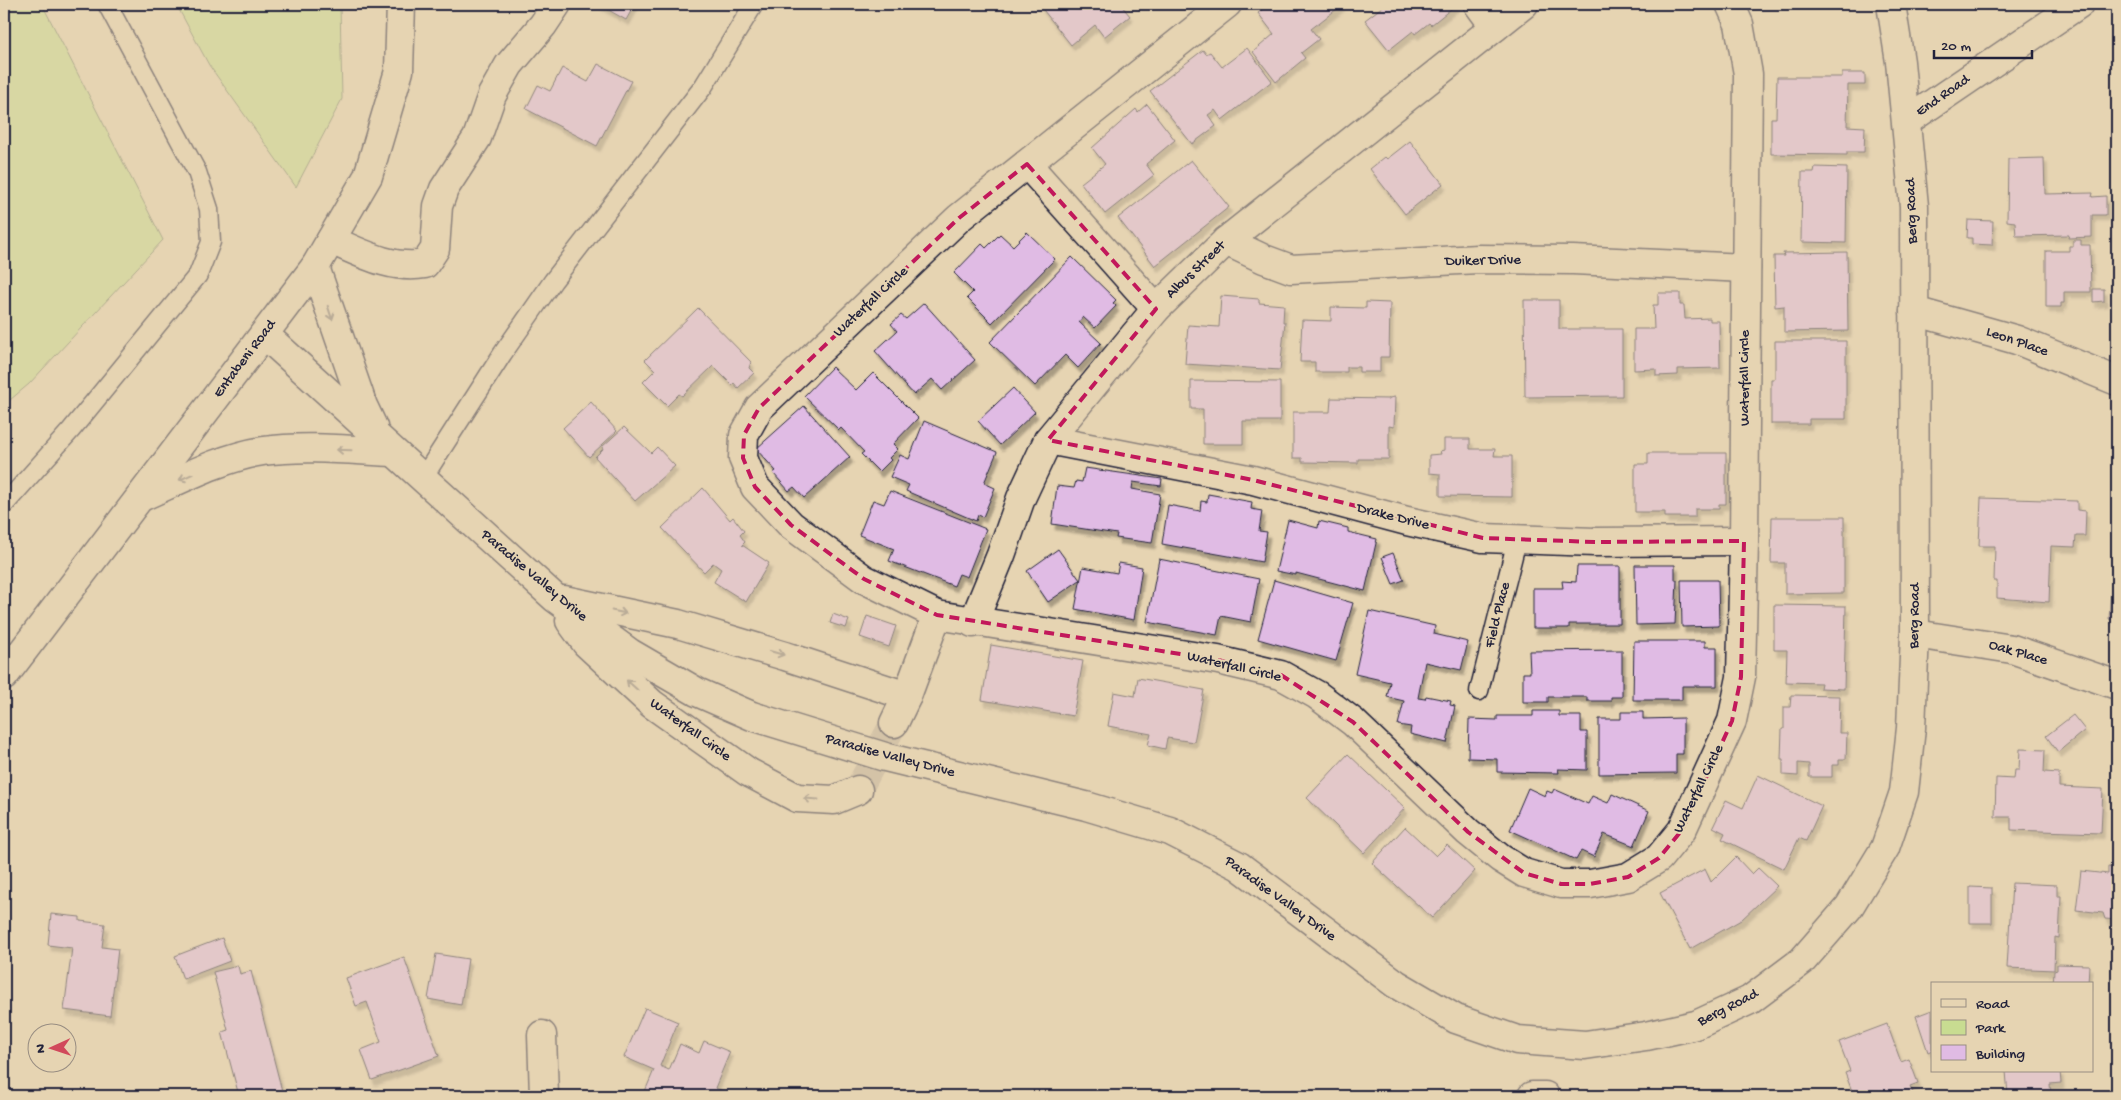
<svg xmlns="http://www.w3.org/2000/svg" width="2121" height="1100" font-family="'Gochi Hand',sans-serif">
	<defs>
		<filter id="shadow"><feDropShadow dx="3" dy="5.5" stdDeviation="1" flood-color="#0004"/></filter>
	</defs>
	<rect width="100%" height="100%" fill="#e6d4b2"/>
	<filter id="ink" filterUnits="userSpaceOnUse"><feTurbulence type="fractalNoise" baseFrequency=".02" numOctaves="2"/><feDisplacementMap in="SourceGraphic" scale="10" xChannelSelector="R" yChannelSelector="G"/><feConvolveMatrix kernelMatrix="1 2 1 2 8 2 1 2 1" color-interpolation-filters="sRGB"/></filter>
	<g filter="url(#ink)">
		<!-- green -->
		<g fill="#c8dc91" stroke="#757f66">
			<path d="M4 4H42L163 240 29 384 4 405Z"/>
			<path d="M176 4H340L342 99 296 187 209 65Z"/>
		</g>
		<!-- building -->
		<g fill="#e0bbe4" stroke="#22223b" filter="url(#shadow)">
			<path d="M598 4H635L626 20Z"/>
			<path d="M1043 4H1122L1121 5 1130 16 1104 37 1095 25 1071 45 1040 6Z"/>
			<path d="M1269 4 1342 5 1311 29 1319 39 1301 53 1305 58 1276 82 1253 52 1274 34 1258 13Z"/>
			<path d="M1386 4H1455L1456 5 1431 25 1429 23 1415 34 1413 31 1389 50 1365 20Z"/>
			<path d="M1247 48 1272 81 1222 120 1215 110 1208 115 1216 126 1192 144 1150 91 1203 50 1206 54 1210 52 1222 67Z"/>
			<path d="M598 64 631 81 597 146 526 109 538 85 550 91 562 68 588 82Z"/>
			<path d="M1842 73H1865V85H1848L1847 126 1865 127 1864 152H1847V155L1771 154V118H1776L1777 77H1842Z"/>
			<path d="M1147 104 1175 140 1146 164 1154 175 1105 214 1081 183 1105 164 1092 148 1136 109 1138 112Z"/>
			<path d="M1410 141 1443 184 1405 214 1370 169 1385 157 1387 159Z"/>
			<path d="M2044 158 2045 194 2093 193 2092 197 2106 196V215H2092V237L2068 238 2069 235 2016 236 2015 222 2007 221 2008 159Z"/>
			<path d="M1191 160 1229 207 1155 266 1118 218Z"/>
			<path d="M1815 167 1847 168 1846 243 1801 242 1802 172H1814Z"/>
			<path d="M1968 220 1993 221 1992 245 1972 244V238H1967Z"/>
			<path d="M1027 232 1055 259 992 323 967 298 973 292 954 273 982 244 986 248 1000 234 1013 246Z"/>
			<path d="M2073 240H2081V245H2090L2091 292H2064V303H2061V307H2046V251H2069V246H2073Z"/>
			<path d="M1847 252 1848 331 1784 332V306L1775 307 1774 256H1784L1783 253Z"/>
			<path d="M1072 257 1116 300 1113 303 1116 306 1095 328 1083 317 1079 322 1101 343 1078 368 1065 355 1035 386 990 342Z"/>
			<path d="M2093 289H2104V301L2093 302Z"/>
			<path d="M1658 293H1680V305H1684L1685 319 1710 318V321H1719L1720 368 1678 369V375L1656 376V369L1634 370V329H1654L1653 305H1658Z"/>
			<path d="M1221 296 1259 299V303L1284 305 1283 322H1285L1280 370 1185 364 1188 325 1219 327Z"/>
			<path d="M1524 300H1559V329H1622V396L1525 397Z"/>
			<path d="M1366 302 1390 303 1389 357H1380V372H1359V367H1347V372H1315V362H1300L1302 320 1331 321V307L1366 308Z"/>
			<path d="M924 303 975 360 942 390 932 379 914 395 875 351 897 331 891 324 901 315 906 319Z"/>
			<path d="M698 308 751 362 749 368 754 373 738 388 734 383 732 385 713 366 682 396 679 394 667 406 643 382 655 370 645 360Z"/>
			<path d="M1775 341H1846V419H1809V424H1771V379H1775Z"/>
			<path d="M832 367 856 390 873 373 918 418 893 444 898 449 889 458 891 460 879 472 861 454 864 452 841 428 839 430 804 396Z"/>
			<path d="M1191 381 1280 382V421H1243V444H1203V409H1191Z"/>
			<path d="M1013 388 1035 412 1000 445 978 421Z"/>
			<path d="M1395 397 1394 427 1389 426V459H1358V463L1302 462V458H1293V412H1330L1331 398 1389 399V398Z"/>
			<path d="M591 402 617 431 589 457 563 428Z"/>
			<path d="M804 406 850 457 804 498 794 487 789 491 773 473 776 471 756 449Z"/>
			<path d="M924 421 997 452 984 483 995 488 983 517 978 515 976 521 906 491 909 485 890 477 900 455 909 459Z"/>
			<path d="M624 427 651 453 657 447 675 466 635 501 595 457 603 449 602 447Z"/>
			<path d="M1444 439H1470V449H1495L1494 456H1512V497L1440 496V474L1429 473V455L1441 454 1440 451 1444 450Z"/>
			<path d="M1648 453H1726V504H1719V509H1695V517H1665V512H1635V464H1648Z"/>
			<path d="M1085 468 1162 479 1161 486 1133 482 1132 489 1160 494 1152 543 1116 538 1117 534 1052 524 1057 486 1074 488 1076 481 1082 482Z"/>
			<path d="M703 488 730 520 733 517 744 531 740 535 745 542 742 545 769 563 746 602 714 582 721 569 713 563 704 572 662 528Z"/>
			<path d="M890 491 986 529 967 577 959 574 954 586 889 561 894 549 859 535 873 500 884 504Z"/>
			<path d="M1208 494 1252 502 1251 509 1262 511 1259 531 1267 532 1262 562 1162 544 1168 505 1200 511 1201 501 1207 502Z"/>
			<path d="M1981 498 2077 501V510L2086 511 2085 536H2076L2075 547 2051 546 2049 602 1997 598V581H1994L1995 546H1979Z"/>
			<path d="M1772 517H1844V593L1785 594V563H1771Z"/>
			<path d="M1288 520 1318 528 1319 521 1348 528V532L1377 539 1365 591 1296 573V575L1276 571Z"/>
			<path d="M2115 535 2117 536V620L2109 619Z"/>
			<path d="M1058 549 1080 580 1048 602 1027 571Z"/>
			<path d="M1393 553 1404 580 1393 584 1382 557Z"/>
			<path d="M1159 559 1259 579 1251 622 1221 616 1217 635 1147 622Z"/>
			<path d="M1119 563 1142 567 1134 620 1075 609 1083 567 1117 573Z"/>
			<path d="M1635 565H1675V580H1677L1675 624 1636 625Z"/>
			<path d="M1577 566H1620V624H1569V628H1533V588H1563L1562 581 1576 582Z"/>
			<path d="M1274 580 1353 603 1336 661 1258 639Z"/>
			<path d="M1681 580H1718L1719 626 1682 627Z"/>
			<path d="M1774 605 1846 606 1844 689 1820 688 1821 683 1786 682 1787 650H1774Z"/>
			<path d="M1369 611 1435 626 1434 634 1468 642 1461 670 1425 662 1418 698 1425 699 1426 696 1451 701 1450 705 1455 706 1447 743 1410 734 1411 727 1398 725 1404 701 1387 697 1390 682 1355 674Z"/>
			<path d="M833 614 849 620 846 628 830 623Z"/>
			<path d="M867 616 896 626 889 647 860 637Z"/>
			<path d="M1634 641H1705V647H1717V686H1682V700H1633Z"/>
			<path d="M991 645 1083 661 1073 716 982 700Z"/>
			<path d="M1622 650V697H1611V701H1587V697H1548V702H1523V673H1530L1529 651Z"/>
			<path d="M1138 678 1204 690 1194 742 1167 738 1165 749 1148 745 1151 734 1108 726 1114 692 1135 696Z"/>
			<path d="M1791 695 1840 696 1839 733H1847L1846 759H1839V765H1832V777H1809V764L1798 763V776L1783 775V759H1781L1782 729H1784V707H1790Z"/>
			<path d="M1533 711H1559V716H1581V732H1587V770L1558 769 1559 773 1497 772V759L1468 758 1469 719 1497 720V716H1533Z"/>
			<path d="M1621 712H1643V719L1683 718V754H1676V773L1599 774V719H1621Z"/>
			<path d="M2073 715 2085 730 2058 752 2046 736Z"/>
			<path d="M2020 749 2045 750 2044 772 2059 773V787L2103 789 2101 833 2011 830V817H1995L1996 778 2014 779 2015 770H2019Z"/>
			<path d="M1348 754 1405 808 1364 853 1307 798Z"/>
			<path d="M1758 775 1822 806 1806 841 1799 838 1784 869 1722 839 1725 833 1713 827 1726 800 1743 808Z"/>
			<path d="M1528 788 1545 796 1547 791 1552 793 1554 789 1588 804 1592 796 1608 803 1612 794 1649 811 1634 846 1604 834 1594 857 1581 851 1576 860 1510 830Z"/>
			<path d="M1405 827 1436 856 1447 845 1475 871 1432 918 1372 863Z"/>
			<path d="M1736 857 1752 874 1758 868 1777 886 1741 920 1690 949 1660 893 1705 869 1711 882Z"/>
			<path d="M2108 867 2117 868V920L2105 919 2103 913 2076 910 2081 871 2108 874Z"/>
			<path d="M2012 883 2057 885V896H2061L2059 938 2055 937 2054 970 2007 968Z"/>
			<path d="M1970 887 1992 888V923H1970Z"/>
			<path d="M51 914 80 917V921L105 924 102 947 118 949 110 1016 64 1010 72 948 48 945Z"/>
			<path d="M222 938 230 961 183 979 175 956Z"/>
			<path d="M436 954 468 959 461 1005 428 999Z"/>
			<path d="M404 957 439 1056 372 1080 361 1050 381 1042 367 1002 356 1006 346 978Z"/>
			<path d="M2057 964 2089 965 2088 984H2053L2054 971 2057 970Z"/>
			<path d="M238 966 240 974 251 971 282 1091 260 1096H239L222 1032 228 1030 213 972Z"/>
			<path d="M645 1008 678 1022 660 1066 669 1070 680 1044 699 1053 704 1041 730 1052 715 1088 723 1091 721 1096H643L654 1070 624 1057Z"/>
			<path d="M1932 1010V1050L1928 1052 1916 1016Z"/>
			<path d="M1887 1024 1901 1062 1909 1059 1918 1083 1910 1086 1914 1096H1854L1845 1073 1850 1071 1839 1042Z"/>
			<path d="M2006 1071H2060L2061 1083 2050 1084 2051 1096H2008Z"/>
		</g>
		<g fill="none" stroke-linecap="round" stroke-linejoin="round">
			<!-- minor-tunnel -->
			<path stroke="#bfb09a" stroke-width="28" stroke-dasharray="28 14" stroke-linecap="butt" d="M858 790 894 723"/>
			<defs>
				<g id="service">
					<path d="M423 478 503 353 553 281 703 87 754 4"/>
					<path d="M4 505 71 430 198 275 211 242 209 209 197 172 107 4"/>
					<path d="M1479 691 1517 540"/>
				</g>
				<g id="minor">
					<path d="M1227 4 959 218 759 408 744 435 743 458 755 487 791 525 864 579 937 615 1218 660 1281 675 1317 695 1353 722 1468 832 1500 858 1524 873 1561 884H1590L1628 877 1659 858 1682 830 1732 721 1741 677 1744 541 1748 74 1739 24 1730 4"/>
					<path d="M1478 4 1495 27"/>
					<path d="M1907 121 2079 4"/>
					<path d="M1027 164 1156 309"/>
					<path d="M331 240C361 253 391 270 425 264L435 249 438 206 444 189 477 138 492 95 509 65 543 25 557 4"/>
					<path d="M1226 241 1264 259 1291 269 1478 259 1573 260 1746 268"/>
					<path d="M315 267 363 406 373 427"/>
					<path d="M1914 311 2017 340 2117 381"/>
					<path d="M264 334 555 598 630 653 697 692 752 716 885 757 1086 806 1170 831 1239 866 1396 984 1456 1019 1517 1040 1585 1045 1646 1036 1696 1025 1750 1000 1802 961 1849 907 1885 848 1904 792 1911 728 1915 634 1914 206 1900 62 1891 4"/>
					<path d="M1048 440 1253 480 1407 521 1483 538 1595 542 1744 541"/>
					<path d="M141 497C180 480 220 458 263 451 306 445 350 450 393 452"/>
					<path d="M564 600 678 624 785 656 907 696"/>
					<path d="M570 621 586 643 652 704 748 772 797 798 834 800 858 790"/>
					<path d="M973 623 1001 555 1021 498 1048 440 1156 309 1226 241 1524 4"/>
					<path d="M1915 634 2012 649 2117 685"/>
					<path d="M4 676 315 267 368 176 399 71 401 4"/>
					<path d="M894 723 907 696 937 615"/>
					<path d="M542 1035 544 1096"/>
					<path d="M1532 1096H1545"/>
				</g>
			</defs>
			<!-- service casing -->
			<use href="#service" stroke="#22223b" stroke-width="21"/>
			<!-- minor casing -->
			<use href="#minor" stroke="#22223b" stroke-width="31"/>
			<!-- service -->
			<use href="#service" stroke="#e6d4b2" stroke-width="18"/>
			<!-- minor -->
			<use href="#minor" stroke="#e6d4b2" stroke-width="28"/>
		</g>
		<!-- one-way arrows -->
		<defs><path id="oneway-shaft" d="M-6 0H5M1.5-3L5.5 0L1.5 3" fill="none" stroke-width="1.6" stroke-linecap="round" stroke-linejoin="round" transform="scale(1.25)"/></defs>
		<g stroke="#847b76">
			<use href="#oneway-shaft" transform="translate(330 313) rotate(72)"/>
			<use href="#oneway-shaft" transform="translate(344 450) rotate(-178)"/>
			<use href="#oneway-shaft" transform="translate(186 477) rotate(156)"/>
			<use href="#oneway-shaft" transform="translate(619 612) rotate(12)"/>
			<use href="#oneway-shaft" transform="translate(777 653) rotate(16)"/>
			<use href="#oneway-shaft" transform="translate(632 685) rotate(-138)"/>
			<use href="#oneway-shaft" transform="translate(811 799) rotate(-176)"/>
		</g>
	</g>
	<!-- marked area -->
	<path d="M0 0H2121V1100H0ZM1027 164 1156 309 1048 440 1253 480 1483 538 1595 542 1744 541 1741 677 1732 721 1682 830 1659 858 1628 877 1590 884H1561L1524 873 1468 832 1353 722 1281 675 1218 660 937 615 864 579 791 525 755 487 743 458 744 435 759 408 959 218Z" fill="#e6d4b2" fill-opacity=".55" fill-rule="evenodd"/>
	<path fill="none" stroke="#c2185b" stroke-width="4" stroke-dasharray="10 6" stroke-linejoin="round" d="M1027 164 1156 309 1048 440 1253 480 1483 538 1595 542 1744 541 1741 677 1732 721 1682 830 1659 858 1628 877 1590 884H1561L1524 873 1468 832 1353 722 1281 675 1218 660 937 615 864 579 791 525 755 487 743 458 744 435 759 408 959 218Z"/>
	<g text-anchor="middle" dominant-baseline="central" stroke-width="4.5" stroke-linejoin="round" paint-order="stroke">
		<!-- street labels -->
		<g font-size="15" fill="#22223b" stroke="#e6d4b2">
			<text transform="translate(1943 96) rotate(-35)">End Road</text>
			<text transform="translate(1912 211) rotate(-92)">Berg Road</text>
			<text transform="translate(1483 261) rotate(-1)">Duiker Drive</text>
			<text transform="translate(1196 270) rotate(-44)">Albus Street</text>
			<text transform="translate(871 302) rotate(-43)">Waterfall Circle</text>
			<text transform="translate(2017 342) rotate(19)">Leon Place</text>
			<text transform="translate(245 359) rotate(-53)">Entabeni Road</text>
			<text transform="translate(1745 378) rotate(-90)">Waterfall Circle</text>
			<text transform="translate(1393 517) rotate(14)">Drake Drive</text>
			<text transform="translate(534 576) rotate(40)">Paradise Valley Drive</text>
			<text transform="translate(1498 615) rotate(-76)">Field Place</text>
			<text transform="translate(1915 616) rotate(-89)">Berg Road</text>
			<text transform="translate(2018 653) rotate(16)">Oak Place</text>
			<text transform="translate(1234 667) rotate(13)">Waterfall Circle</text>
			<text transform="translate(690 730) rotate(36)">Waterfall Circle</text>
			<text transform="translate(890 756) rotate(15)">Paradise Valley Drive</text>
			<text transform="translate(1699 789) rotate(-64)">Waterfall Circle</text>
			<text transform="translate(1280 899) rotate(36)">Paradise Valley Drive</text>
			<text transform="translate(1728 1008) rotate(-27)">Berg Road</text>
		</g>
	</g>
	<!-- margin -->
	<rect width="2121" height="1100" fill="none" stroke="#e6d4b2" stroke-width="20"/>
	<rect x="10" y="10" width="2101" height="1080" fill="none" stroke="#22223b" stroke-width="2" filter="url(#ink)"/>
	<!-- legend -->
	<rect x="1931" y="982" width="162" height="90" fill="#e6d4b2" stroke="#988d82"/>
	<rect x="1941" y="999" width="25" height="8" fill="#e6d4b2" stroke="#988d82"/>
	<text x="1976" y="1008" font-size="15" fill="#22223b">Road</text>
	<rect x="1941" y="1020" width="25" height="15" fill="#c8dc91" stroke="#988d82"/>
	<text x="1976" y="1032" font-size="15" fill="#22223b">Park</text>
	<rect x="1941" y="1045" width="25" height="15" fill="#e0bbe4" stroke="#988d82"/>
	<text x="1976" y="1058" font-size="15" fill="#22223b">Building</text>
	<!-- north arrow -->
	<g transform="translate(52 1048) rotate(267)"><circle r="24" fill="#e6d4b2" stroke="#988d82"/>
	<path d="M0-4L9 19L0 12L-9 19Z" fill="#d1495b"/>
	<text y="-8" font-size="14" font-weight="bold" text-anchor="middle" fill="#22223b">N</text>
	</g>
	<!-- scale -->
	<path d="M1934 50v8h98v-8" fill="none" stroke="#22223b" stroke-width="2.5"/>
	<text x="1941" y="50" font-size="15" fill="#22223b" stroke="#e6d4b2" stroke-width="4" paint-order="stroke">20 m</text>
</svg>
